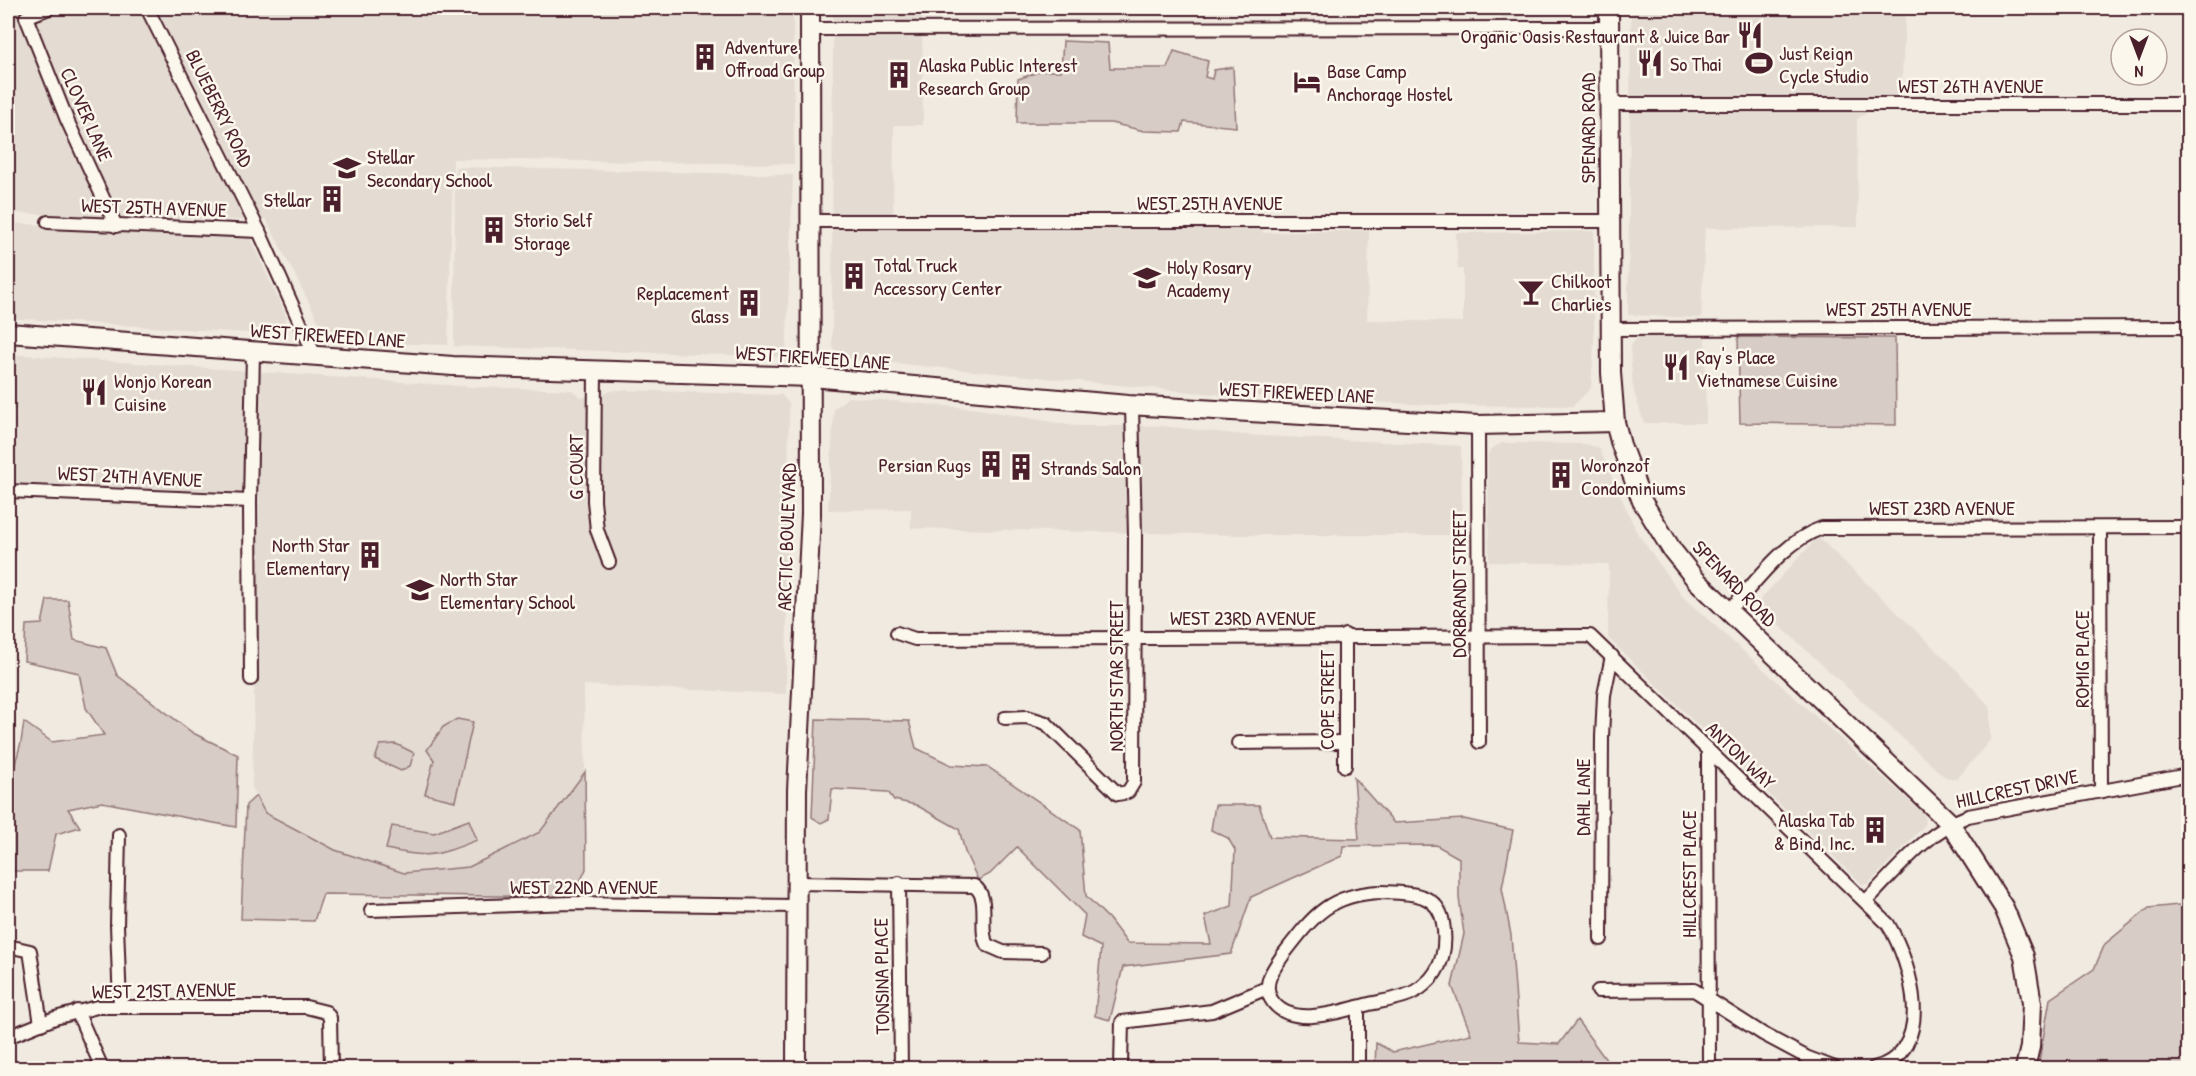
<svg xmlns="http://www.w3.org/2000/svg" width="2196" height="1076" font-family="'Patrick Hand',sans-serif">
	<rect width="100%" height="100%" fill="#f0eae0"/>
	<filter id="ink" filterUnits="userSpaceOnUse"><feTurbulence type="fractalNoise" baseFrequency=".0167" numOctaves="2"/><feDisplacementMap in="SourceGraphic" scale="12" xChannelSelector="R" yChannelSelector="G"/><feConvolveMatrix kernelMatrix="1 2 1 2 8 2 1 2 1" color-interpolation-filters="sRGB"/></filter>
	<g filter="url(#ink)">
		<!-- built -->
		<g fill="#e4dbd2">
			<path d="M8 8H793L794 164 453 159 448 345 329 341 266 219 236 220 8 213Z"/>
			<path d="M833 8H922L923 125H894L893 226H1262L1263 233 1369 230 1367 320 1463 322V269H1458L1456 233 1594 231V341L1591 388 1573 406 1434 405 1213 394 841 358 832 346Z"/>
			<path d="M1502 8H1587L1584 13 1502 18Z"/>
			<path d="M1631 8H1906L1901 91 1857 119 1858 227 1705 228 1701 318 1628 315Z"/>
			<path d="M455 167 793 175 786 357 454 346Z"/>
			<path d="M8 223 250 238 287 318 280 335 8 318Z"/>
			<path d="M1641 333H1705L1706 423H1644L1633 388 1630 347Z"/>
			<path d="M8 354 473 387 572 390 581 398 617 390 782 395 789 404 786 694 584 685 585 772 540 832 469 867 404 873 335 850 265 813 252 787 259 495 14 483 17 410 8 409Z"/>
			<path d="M848 397 978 409 1074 426H1161L1244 435 1461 446 1462 531 1457 535H1246L911 528V509L828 510 834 409Z"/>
			<path d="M1502 443 1586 444 1599 448 1637 533 1683 597 1923 813 1925 818 1924 826 1869 883 1863 885 1608 638 1609 564 1489 562 1488 454 1493 448Z"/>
			<path d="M1818 537 1954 667 1990 707V740L1957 779 1945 777 1756 604Z"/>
		</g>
		<!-- green -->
		<g fill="#d8ccc6" stroke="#917678" stroke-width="1.5">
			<path d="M1063 41 1108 43 1110 68H1167L1174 51 1208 61 1205 77 1212 79 1214 70 1233 67 1236 127 1184 122 1181 132 1144 131 1111 123H1017L1018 79 1041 71H1061Z"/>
			<path d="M1738 337 1895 338 1896 425 1740 423Z"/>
			<path d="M47 600H68L74 640 106 648 117 675 193 733 238 755 236 827 102 802 68 809 80 827 56 834 48 871H8V791L21 742 24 722 52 742 104 735 86 708 79 673 24 661 26 625 42 624Z"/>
			<path d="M457 719 473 722 455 801 425 794 434 760 427 750 443 727Z"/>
			<path d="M816 719 909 721 916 748 951 765 988 767 1080 830 1086 896 1109 919 1127 943 1211 944 1205 916 1232 906 1235 850 1228 838 1211 830 1215 805H1259L1270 837 1359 839 1354 778 1394 823 1464 819 1513 830 1502 888 1511 935 1519 1042 1559 1044 1577 1020 1612 1068H1375L1376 1043 1393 1052 1471 1034 1452 986 1464 934 1459 898V858L1436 845 1343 846 1342 856 1251 897 1231 954 1123 967 1110 1020 1095 1016 1101 947 1081 937 1085 915 1017 847 990 874 978 880 965 852 959 829 916 805 894 800 888 792 832 789 829 819 821 823 812 817Z"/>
			<path d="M396 744 414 753 410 766 401 771 375 759 380 745Z"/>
			<path d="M585 772 586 869 573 897 323 894 314 921 241 919 246 805 256 796 265 813 335 850 404 873 469 867 540 832Z"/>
			<path d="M469 820 477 840C436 856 430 859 386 849L392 826 434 833Z"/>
			<path d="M2188 904V1068H2038L2050 999 2094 969 2105 944 2149 908Z"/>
		</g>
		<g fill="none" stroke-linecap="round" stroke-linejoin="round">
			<defs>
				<g id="minor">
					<path d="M49 8 26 17 67 120 116 226"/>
					<path d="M147 8 259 231 316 358"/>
					<path d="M810 29 1609 28"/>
					<path d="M1609 104H2188"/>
					<path d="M810 221H1609"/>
					<path d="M48 222 259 231"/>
					<path d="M1610 329 2188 327"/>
					<path d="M595 369 594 501 597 530 609 562"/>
					<path d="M1478 425 1479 742"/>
					<path d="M8 491 250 501"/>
					<path d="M2100 528 2101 791"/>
					<path d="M1729 611C1756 582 1784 541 1822 528L2188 527"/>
					<path d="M897 633 915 639 1590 636 1888 924C1911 963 1938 1051 1874 1068"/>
					<path d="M1345 635V766"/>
					<path d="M251 679 250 501 253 353"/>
					<path d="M1005 718 1027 717 1046 723 1118 794 1128 792 1134 782 1135 534 1132 406"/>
					<path d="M1238 743 1345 742"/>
					<path d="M1708 750 1709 1068"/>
					<path d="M119 835 117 925 120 1006"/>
					<path d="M796 883 974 886C991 897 978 929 987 945L1003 952 1042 953"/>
					<path d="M899 883 901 1068"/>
					<path d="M1381 892C1407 893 1438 891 1443 923 1447 946 1443 970 1424 985 1410 998 1387 1000 1369 1004 1342 1011 1289 1030 1271 999 1262 983 1274 968 1283 955 1313 916 1329 894 1381 892Z"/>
					<path d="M1866 901C1898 869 1926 832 1968 816L2188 775"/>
					<path d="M371 910 571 903 796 906"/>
					<path d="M1601 939 1602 737 1604 695 1612 656"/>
					<path d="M8 946 30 951 41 1024"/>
					<path d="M1598 991 1694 990 1763 1034 1808 1058 1835 1068"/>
					<path d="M1358 1007V1068"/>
					<path d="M77 1011 102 1068"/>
					<path d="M8 1037 55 1018 97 1007H306L326 1012 330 1018 331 1068"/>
					<path d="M1121 1066 1122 1022 1212 1011 1267 988"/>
				</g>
				<g id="secondary">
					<path d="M1609 8 1611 373 1615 422 1621 445 1642 501 1672 550 1696 580 1950 823 2004 908 2024 956 2032 1003 2030 1047 2025 1068"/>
					<path d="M8 333 453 366 812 377 1128 405 1478 425 1615 422"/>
					<path d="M796 1068 797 790 811 514 810 8"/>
				</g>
			</defs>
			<!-- minor casing -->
			<use href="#minor" stroke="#4a1f2b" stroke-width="16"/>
			<!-- secondary casing -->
			<use href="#secondary" stroke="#4a1f2b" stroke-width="22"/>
			<!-- minor -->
			<use href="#minor" stroke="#fbf7ec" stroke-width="12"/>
			<!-- secondary -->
			<use href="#secondary" stroke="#fbf7ec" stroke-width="18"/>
		</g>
	</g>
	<!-- icons -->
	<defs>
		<symbol id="restaurant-bare" viewBox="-9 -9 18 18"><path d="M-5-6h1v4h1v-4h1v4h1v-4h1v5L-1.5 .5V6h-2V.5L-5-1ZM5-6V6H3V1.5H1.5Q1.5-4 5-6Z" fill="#4a1f2b" stroke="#fbf7ec" stroke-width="2.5" paint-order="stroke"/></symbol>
		<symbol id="building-bare" viewBox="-9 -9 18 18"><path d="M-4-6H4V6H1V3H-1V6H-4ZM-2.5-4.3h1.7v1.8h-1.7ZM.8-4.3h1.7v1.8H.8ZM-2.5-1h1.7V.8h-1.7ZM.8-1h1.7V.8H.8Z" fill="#4a1f2b" stroke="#fbf7ec" stroke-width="2.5" paint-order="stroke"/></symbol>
		<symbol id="stadium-bare" viewBox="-9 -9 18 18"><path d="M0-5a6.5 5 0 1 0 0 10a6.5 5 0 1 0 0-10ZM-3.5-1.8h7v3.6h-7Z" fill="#4a1f2b" stroke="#fbf7ec" stroke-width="2.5" paint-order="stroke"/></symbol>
		<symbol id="hotel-bare" viewBox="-9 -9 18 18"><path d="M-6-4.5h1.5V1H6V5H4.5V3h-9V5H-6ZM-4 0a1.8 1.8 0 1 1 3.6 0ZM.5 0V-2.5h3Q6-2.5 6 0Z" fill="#4a1f2b" stroke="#fbf7ec" stroke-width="2.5" paint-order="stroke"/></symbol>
		<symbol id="school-bare" viewBox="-9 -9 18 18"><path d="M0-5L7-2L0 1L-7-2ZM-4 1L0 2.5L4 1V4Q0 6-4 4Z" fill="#4a1f2b" stroke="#fbf7ec" stroke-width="2.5" paint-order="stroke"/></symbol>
		<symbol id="bar-bare" viewBox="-9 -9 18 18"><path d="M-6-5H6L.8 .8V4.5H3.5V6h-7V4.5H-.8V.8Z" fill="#4a1f2b" stroke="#fbf7ec" stroke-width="2.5" paint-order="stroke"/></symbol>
	</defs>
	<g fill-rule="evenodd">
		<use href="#restaurant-bare" x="1731" y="16" width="38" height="38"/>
		<use href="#building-bare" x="686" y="38" width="38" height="38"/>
		<use href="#restaurant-bare" x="1631" y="44" width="38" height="38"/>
		<use href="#stadium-bare" x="1740" y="44" width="38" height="38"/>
		<use href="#building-bare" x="880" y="56" width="38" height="38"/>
		<use href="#hotel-bare" x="1288" y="63" width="38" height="38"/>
		<use href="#school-bare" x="328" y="149" width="38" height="38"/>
		<use href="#building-bare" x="313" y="180" width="38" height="38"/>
		<use href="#building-bare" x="475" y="211" width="38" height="38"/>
		<use href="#building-bare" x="835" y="257" width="38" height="38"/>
		<use href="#school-bare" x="1128" y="259" width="38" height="38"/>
		<use href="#bar-bare" x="1512" y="273" width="38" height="38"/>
		<use href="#building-bare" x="730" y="284" width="38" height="38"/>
		<use href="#restaurant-bare" x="1657" y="348" width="38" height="38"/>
		<use href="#restaurant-bare" x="75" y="373" width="38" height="38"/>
		<use href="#building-bare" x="972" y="445" width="38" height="38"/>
		<use href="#building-bare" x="1002" y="448" width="38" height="38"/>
		<use href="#building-bare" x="1542" y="456" width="38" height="38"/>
		<use href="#building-bare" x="351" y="536" width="38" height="38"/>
		<use href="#school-bare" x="401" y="571" width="38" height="38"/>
		<use href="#building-bare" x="1856" y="811" width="38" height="38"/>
	</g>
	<g text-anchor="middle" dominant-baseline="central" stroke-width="5" stroke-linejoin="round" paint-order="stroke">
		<!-- poi labels -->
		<g font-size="20" fill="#4a1f2b" stroke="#fbf7ec" text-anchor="start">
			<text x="1730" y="35" text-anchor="end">Organic Oasis Restaurant &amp; Juice Bar</text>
			<text x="725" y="46">Adventure<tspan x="725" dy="23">Offroad Group</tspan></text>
			<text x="1779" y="52">Just Reign<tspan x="1779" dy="23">Cycle Studio</tspan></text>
			<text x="1670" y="63">So Thai</text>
			<text x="919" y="64">Alaska Public Interest<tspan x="919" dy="23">Research Group</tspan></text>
			<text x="1327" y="70">Base Camp<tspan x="1327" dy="23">Anchorage Hostel</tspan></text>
			<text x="367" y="156">Stellar<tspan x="367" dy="23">Secondary School</tspan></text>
			<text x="312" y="199" text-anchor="end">Stellar</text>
			<text x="514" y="219">Storio Self<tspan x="514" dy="23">Storage</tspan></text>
			<text x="874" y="264">Total Truck<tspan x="874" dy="23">Accessory Center</tspan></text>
			<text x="1167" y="266">Holy Rosary<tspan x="1167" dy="23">Academy</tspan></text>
			<text x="1551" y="280">Chilkoot<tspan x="1551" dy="23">Charlies</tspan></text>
			<text x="729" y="292" text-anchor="end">Replacement<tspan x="729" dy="23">Glass</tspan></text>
			<text x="1696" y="356">Ray's Place<tspan x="1696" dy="23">Vietnamese Cuisine</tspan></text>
			<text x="114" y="380">Wonjo Korean<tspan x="114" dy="23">Cuisine</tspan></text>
			<text x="971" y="464" text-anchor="end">Persian Rugs</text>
			<text x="1581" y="464">Woronzof<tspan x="1581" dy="23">Condominiums</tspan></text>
			<text x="1041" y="467">Strands Salon</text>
			<text x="350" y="544" text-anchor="end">North Star<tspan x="350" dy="23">Elementary</tspan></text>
			<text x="440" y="578">North Star<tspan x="440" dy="23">Elementary School</tspan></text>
			<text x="1855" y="819" text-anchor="end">Alaska Tab<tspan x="1855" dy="23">&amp; Bind, Inc.</tspan></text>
		</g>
		<!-- street labels -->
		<g font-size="20" fill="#4a1f2b" stroke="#fbf7ec">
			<text x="1971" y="85">WEST 26TH AVENUE</text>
			<text transform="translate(220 108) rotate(64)">BLUEBERRY ROAD</text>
			<text transform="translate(87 114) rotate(66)">CLOVER LANE</text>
			<text transform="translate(1587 128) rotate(-90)">SPENARD ROAD</text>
			<text x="1210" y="202">WEST 25TH AVENUE</text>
			<text transform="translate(154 207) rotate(2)">WEST 25TH AVENUE</text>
			<text x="1899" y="308">WEST 25TH AVENUE</text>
			<text transform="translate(328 335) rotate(4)">WEST FIREWEED LANE</text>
			<text transform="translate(813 357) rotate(4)">WEST FIREWEED LANE</text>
			<text transform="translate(1297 392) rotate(3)">WEST FIREWEED LANE</text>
			<text transform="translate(575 467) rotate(-90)">G COURT</text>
			<text transform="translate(130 476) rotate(3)">WEST 24TH AVENUE</text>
			<text x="1942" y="507">WEST 23RD AVENUE</text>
			<text transform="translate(786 537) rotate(-88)">ARCTIC BOULEVARD</text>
			<text transform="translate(1735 583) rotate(46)">SPENARD ROAD</text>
			<text transform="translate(1458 584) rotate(-90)">DORBRANDT STREET</text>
			<text x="1243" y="617">WEST 23RD AVENUE</text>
			<text transform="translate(2081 659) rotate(-90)">ROMIG PLACE</text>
			<text transform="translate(1115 676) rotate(-90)">NORTH STAR STREET</text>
			<text transform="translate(1326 700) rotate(-90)">COPE STREET</text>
			<text transform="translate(1741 755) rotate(44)">ANTON WAY</text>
			<text transform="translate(2017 788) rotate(-12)">HILLCREST DRIVE</text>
			<text transform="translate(1582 797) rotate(-90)">DAHL LANE</text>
			<text transform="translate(1688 874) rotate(-90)">HILLCREST PLACE</text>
			<text x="584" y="886">WEST 22ND AVENUE</text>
			<text transform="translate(881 976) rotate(-91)">TONSINA PLACE</text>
			<text transform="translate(164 990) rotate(-1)">WEST 21ST AVENUE</text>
		</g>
	</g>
	<!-- margin -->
	<rect width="2196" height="1076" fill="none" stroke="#fbf7ec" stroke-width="30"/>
	<rect x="15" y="15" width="2166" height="1046" fill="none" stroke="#4a1f2b" stroke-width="2" filter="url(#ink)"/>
	<!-- north arrow -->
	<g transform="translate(2139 57) rotate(180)"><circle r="28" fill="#fbf7ec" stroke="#b4a19f" stroke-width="1.5"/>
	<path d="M0-4.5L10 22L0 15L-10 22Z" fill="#4a1f2b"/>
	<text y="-9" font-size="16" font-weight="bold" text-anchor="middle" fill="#4a1f2b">N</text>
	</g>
</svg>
